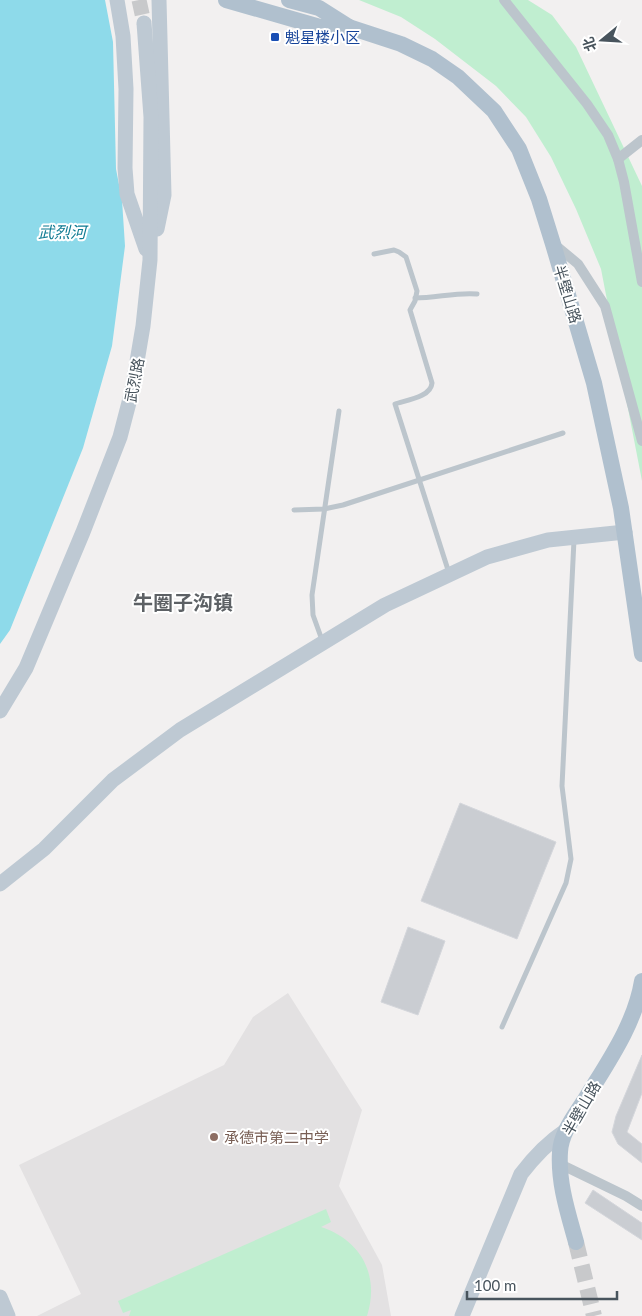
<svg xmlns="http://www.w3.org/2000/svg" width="642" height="1316" font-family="Lato,'Noto Sans SC',sans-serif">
	<rect width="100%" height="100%" fill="#f2f0f0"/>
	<!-- education -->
	<path fill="#e3e1e2" d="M288 993 362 1110 339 1186 382 1265 391 1316H37L81 1294 19 1165 224 1065 253 1017Z"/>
	<!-- green -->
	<g fill="#c0eed0">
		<path d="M359 0H528L552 15 576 47 642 186V481L601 269 576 209 551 157 526 117 496 86 435 39 401 17Z"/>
		<path d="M326 1209 331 1222 321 1227C361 1240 380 1275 367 1316H129L131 1310 123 1313 118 1301Z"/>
	</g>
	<!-- water -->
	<path fill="#8edaea" d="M0 0H105L113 42 116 169 122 200 125 246 112 346 83 448 10 630 0 644Z"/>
	<!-- building -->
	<g fill="#cacdd2" stroke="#d4d6db">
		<path d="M460 803 556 842 517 939 421 901Z"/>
		<path d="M408 927 445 941 418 1015 381 1002Z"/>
		<path d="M642 1055V1093L627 1132 642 1144V1163L618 1144 612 1132 616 1116Z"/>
		<path d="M593 1190 642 1223V1240L585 1203Z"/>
	</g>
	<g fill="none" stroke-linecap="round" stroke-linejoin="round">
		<!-- secondary-tunnel -->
		<path stroke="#c8c9cb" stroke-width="15" stroke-dasharray="15 8" stroke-linecap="butt" d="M139 0 144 23"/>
		<!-- primary-tunnel -->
		<path stroke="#c8c9cb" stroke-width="16" stroke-dasharray="16 8" stroke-linecap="butt" d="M576 1242 594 1316"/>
		<!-- lane -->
		<g stroke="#bcc5cc" stroke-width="5">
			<path d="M374 254 394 250 399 252 406 257 417 291 415 301 410 310 432 383C431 397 407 400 395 404L449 573"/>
			<path d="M415 298C436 298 457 292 477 294"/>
			<path d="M294 510 324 509 343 505 563 433"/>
			<path d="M322 640 313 615 312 595 339 411"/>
			<path d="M502 1027 566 883 571 859 562 786 574 540"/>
		</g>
		<!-- street -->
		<g stroke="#bcc5cc" stroke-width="10">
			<path d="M504 0 587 104 608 135 618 159 624 182 642 282"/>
			<path d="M618 159 642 140"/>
			<path d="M554 244 578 264 605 306 642 441"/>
			<path d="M560 1164 626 1196 642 1206"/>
		</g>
		<!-- secondary -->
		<g stroke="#bec9d3" stroke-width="15">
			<path d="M117 0 123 36 126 89 125 168 127 194 146 249"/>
			<path d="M157 229 164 195 159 0"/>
			<path d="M0 711 26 668 83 532 120 437 132 391 143 326 150 260 151 117 144 23"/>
			<path d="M0 884 44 849 113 780 180 730 385 605 487 557 548 540 625 532"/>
			<path d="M0 1297 8 1316"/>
			<path d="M462 1316 521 1174C534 1157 547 1143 565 1131"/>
		</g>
		<!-- primary -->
		<g stroke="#b0c0ce" stroke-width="16">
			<path d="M226 0 320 27H349"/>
			<path d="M289 0 319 8 349 27 401 44 432 59 458 77 494 111 519 149 539 199 553 244 594 383 621 508 642 654"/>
			<path d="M576 1242C568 1213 558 1183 560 1152 561 1132 576 1114 586 1098 608 1062 635 1024 642 981"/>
		</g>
	</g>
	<!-- markers -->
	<rect fill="#1a4fb4" stroke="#fff" stroke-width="2" x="270" y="32" width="10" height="10" rx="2.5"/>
	<circle fill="#8d6e63" stroke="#fff" stroke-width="2" cx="214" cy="1137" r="5"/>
	<g text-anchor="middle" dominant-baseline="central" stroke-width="4" stroke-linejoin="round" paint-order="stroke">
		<!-- transit labels -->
		<g font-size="15" fill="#164399" stroke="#fff" text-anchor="start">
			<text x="285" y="37">魁星楼小区</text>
		</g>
		<!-- street labels -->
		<g font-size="15" fill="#48545d" stroke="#fff">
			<text transform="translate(568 294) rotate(73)">半壁山路</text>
			<text transform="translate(134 380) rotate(-79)">武烈路</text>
			<text transform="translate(581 1108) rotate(-60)">半壁山路</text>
		</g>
		<!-- education labels -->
		<g font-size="15" fill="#785e54" stroke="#fff" text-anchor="start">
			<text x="224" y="1137">承德市第二中学</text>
		</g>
		<!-- water labels -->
		<g font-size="16" font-style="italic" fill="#0f7b92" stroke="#fff">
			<text x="62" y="231">武烈河</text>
		</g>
		<!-- district labels -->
		<g font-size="20" font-weight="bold" fill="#5d6165" stroke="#fff">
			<text x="183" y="602">牛圈子沟镇</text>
		</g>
	</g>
	<!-- north arrow -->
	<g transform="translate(602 40) rotate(252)" stroke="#ffffff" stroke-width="4" paint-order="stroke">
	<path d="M0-4L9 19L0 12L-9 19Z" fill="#48545d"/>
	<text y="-8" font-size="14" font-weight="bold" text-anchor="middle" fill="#48545d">北</text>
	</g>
	<!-- scale -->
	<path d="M467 1291v8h150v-8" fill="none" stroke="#48545d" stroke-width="2.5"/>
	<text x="474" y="1291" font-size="15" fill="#48545d" stroke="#ffffff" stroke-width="4" paint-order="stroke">100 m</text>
</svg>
